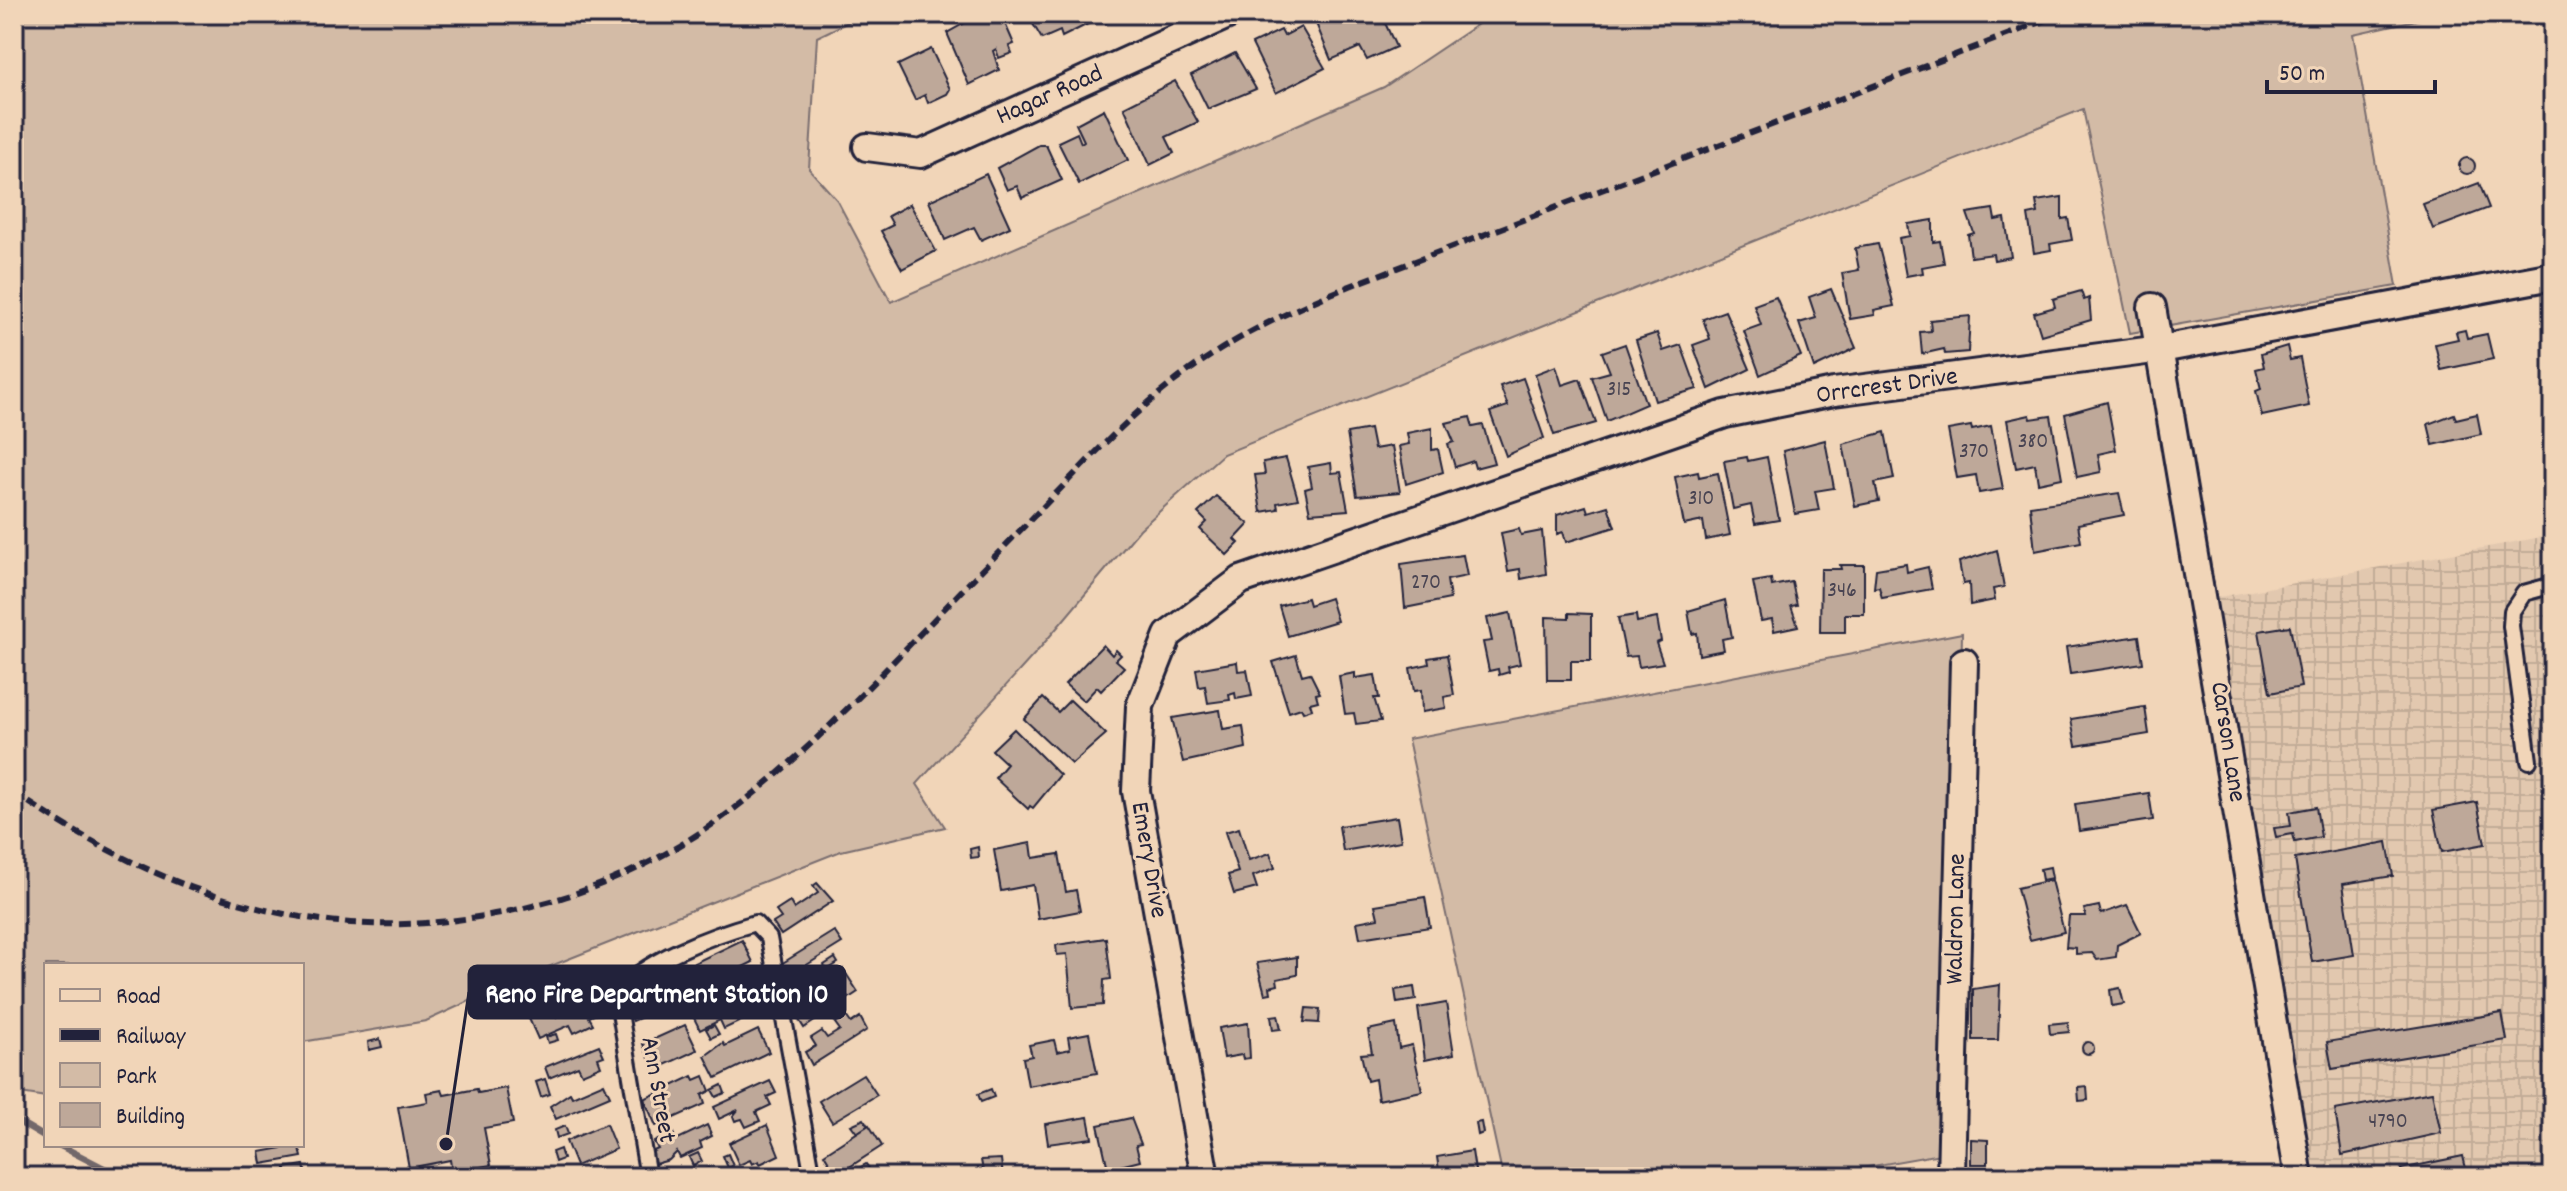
<svg xmlns="http://www.w3.org/2000/svg" width="2567" height="1191" font-family="Dekko,sans-serif">
	<defs>
		<pattern id="industrial-grid" width="8" height="8" patternUnits="userSpaceOnUse" patternTransform="scale(2)"><rect width="8" height="8" fill="#e2c8af"/><path d="M0 4h8M4 0v8" fill="none" stroke="#c2ac97"/></pattern>
	</defs>
	<rect width="100%" height="100%" fill="#f1d5b8"/>
	<filter id="ink" filterUnits="userSpaceOnUse"><feTurbulence type="fractalNoise" baseFrequency=".0125" numOctaves="2"/><feDisplacementMap in="SourceGraphic" scale="16" xChannelSelector="R" yChannelSelector="G"/><feConvolveMatrix kernelMatrix="1 2 1 2 8 2 1 2 1" color-interpolation-filters="sRGB"/></filter>
	<g filter="url(#ink)">
		<!-- industrial -->
		<path fill="url(#industrial-grid)" d="M2553 535V1177H2299L2203 600Z"/>
		<!-- green -->
		<g fill="#d3bba6" stroke="#7a6e70" stroke-width="2">
			<path d="M14 14H865L817 37 809 169 837 200 891 302 1384 87 1493 14H2443L2353 34 2397 286 2130 333 2083 109 1223 454 1140 529 1040 648 917 784 945 827 841 851 518 979 426 1021 302 1042V965H46V1097L14 1092Z"/>
			<path d="M1962 633 1952 1152 1811 1177H1503L1408 739Z"/>
		</g>
		<g fill="none" stroke-linecap="round" stroke-linejoin="round">
			<!-- stream -->
			<g stroke="#72676b" stroke-width="7">
				<path d="M14 1119 46 1138"/>
				<path d="M59 1145 121 1177"/>
			</g>
		</g>
		<!-- building -->
		<g fill="#bea899" stroke="#22223b" stroke-width="2">
			<path d="M981 14H1001L1014 44 1009 46 1012 53 999 58 996 49 993 51 999 70 969 85 947 33Z"/>
			<path d="M1027 14H1087L1092 22 1062 37 1060 31 1042 39Z"/>
			<path d="M1102 14H1124L1106 23Z"/>
			<path d="M1327 14H1381L1396 47 1367 60 1360 47 1331 60 1315 21Z"/>
			<path d="M1406 14H1428L1410 23Z"/>
			<path d="M1301 27 1325 68 1276 93 1252 44 1281 30 1284 36Z"/>
			<path d="M931 49 950 89 947 94 928 103 925 95 915 100 898 65Z"/>
			<path d="M1235 53 1256 89 1208 109 1191 75Z"/>
			<path d="M1175 81 1198 122 1166 137 1174 153 1150 165 1124 107Z"/>
			<path d="M1104 109 1128 160 1079 184 1058 142 1077 133 1081 143 1084 141 1076 124Z"/>
			<path d="M1039 145H1046L1062 180 1022 198 1017 186 1007 190 997 168Z"/>
			<circle cx="2467" cy="166" r="8"/>
			<path d="M986 174 1010 227 981 240 974 227 945 240 929 201Z"/>
			<path d="M2479 183 2489 208 2433 229 2423 204Z"/>
			<path d="M2062 197V219L2068 218 2072 240 2050 244 2051 250 2034 253 2028 215 2038 213 2036 201Z"/>
			<path d="M910 204 936 251 902 269 881 231 893 225 888 216Z"/>
			<path d="M1993 209 1995 220 2005 218 2011 257 1994 260 1993 254 1971 257 1968 235 1974 233 1967 213Z"/>
			<path d="M1933 220V242L1940 241 1944 263 1922 267 1923 273 1906 276 1899 238 1910 236 1908 224Z"/>
			<path d="M1878 244 1894 306 1874 310 1875 315 1850 319 1842 273 1859 270 1855 248Z"/>
			<path d="M1831 289 1856 348 1814 368 1799 323 1816 318 1809 297Z"/>
			<path d="M2081 291 2084 300 2089 298 2091 320 2041 335 2034 313 2055 307 2053 299Z"/>
			<path d="M1776 297 1801 356 1760 375 1744 331 1761 325 1754 305Z"/>
			<path d="M1725 311 1750 369 1709 389 1693 345 1710 339 1703 319Z"/>
			<path d="M1970 316 1968 352 1945 354 1944 349 1922 354 1920 332 1931 331 1930 320Z"/>
			<path d="M2465 330 2467 338 2487 334 2493 359 2441 370 2435 344 2458 339 2456 332Z"/>
			<path d="M1657 333 1663 351 1681 345 1697 389 1655 401 1636 340Z"/>
			<path d="M1625 344 1646 404 1607 421 1592 377 1610 372 1602 352Z"/>
			<path d="M2287 346 2290 360 2300 358 2309 406 2262 416 2256 391 2261 389 2256 369 2264 367 2261 354Z"/>
			<path d="M1556 366 1562 385 1580 379 1596 423 1554 435 1535 374Z"/>
			<path d="M1523 378 1544 438 1506 456 1490 412 1508 406 1500 386Z"/>
			<path d="M2107 402 2116 450 2098 454 2101 472 2077 477 2065 414Z"/>
			<path d="M2454 414 2456 419 2477 414 2481 434 2433 445 2428 424Z"/>
			<path d="M2030 415 2031 419 2051 416 2062 478 2038 483 2035 464 2016 468 2007 420Z"/>
			<path d="M1470 417 1473 427 1483 425 1494 463 1475 468 1473 461 1455 467 1448 444 1454 442 1446 423Z"/>
			<path d="M1971 426 1972 430 1991 426 2003 489 1979 493 1976 475 1957 478 1948 430Z"/>
			<path d="M1432 428V450L1438 449 1443 472 1406 484 1399 446 1409 444 1407 433Z"/>
			<path d="M1370 429 1374 449 1392 446 1400 492 1357 496 1347 433Z"/>
			<path d="M1885 432 1894 479 1875 483 1879 501 1855 506 1843 444Z"/>
			<path d="M1825 440 1834 488 1815 491 1819 510 1795 514 1783 451Z"/>
			<path d="M1747 457 1748 461 1767 457 1779 520 1755 524 1751 505 1733 509 1724 461Z"/>
			<path d="M1286 458 1298 499 1277 503 1278 509 1261 512 1255 475 1265 474 1263 462Z"/>
			<path d="M1331 463 1332 473 1341 472 1348 510 1310 513 1305 489 1312 487 1308 467Z"/>
			<path d="M1698 472 1699 477 1718 473 1730 535 1706 540 1703 521 1684 525 1675 477Z"/>
			<path d="M2119 493 2124 515 2078 524 2081 542 2035 551 2030 506Z"/>
			<path d="M1216 496 1249 524 1235 539 1239 543 1227 555 1200 529 1207 522 1198 513Z"/>
			<path d="M1586 506 1588 512 1608 506 1615 527 1566 542 1563 532 1557 534V515Z"/>
			<path d="M1519 529 1521 535 1542 531 1546 574 1521 579 1520 569 1508 571 1501 533Z"/>
			<path d="M1997 550 2004 587 1993 589 1995 600 1970 605 1969 583 1963 584 1959 562Z"/>
			<path d="M1463 555 1467 576 1447 580 1450 599 1405 608 1401 564Z"/>
			<path d="M1906 564 1907 572 1928 567 1932 589 1882 598 1879 587 1874 588 1876 569Z"/>
			<path d="M1840 565H1864V614H1845V632H1820L1821 569H1841Z"/>
			<path d="M1771 579 1772 586 1792 582 1797 605 1791 606 1798 626 1774 631 1772 619 1761 621 1753 582Z"/>
			<path d="M1307 598 1309 605 1330 598 1337 621 1288 636 1279 606Z"/>
			<path d="M1725 600 1732 637 1722 639 1724 650 1699 655 1697 633 1692 634 1688 611Z"/>
			<path d="M1510 613 1520 664 1508 667 1509 672 1499 675 1498 669 1489 671 1483 642 1492 641 1487 618Z"/>
			<path d="M1569 613 1591 614V661H1571V680H1547L1546 617 1569 618Z"/>
			<path d="M1636 615 1637 622 1657 618 1661 641 1656 643 1663 663 1639 667 1637 656 1626 657 1618 618Z"/>
			<path d="M2290 626 2301 687 2270 693 2259 631Z"/>
			<path d="M2139 636 2143 663 2070 674 2066 647Z"/>
			<path d="M1103 645 1112 655 1116 650 1121 655 1116 660 1124 667 1101 691 1097 687 1084 701 1065 684Z"/>
			<path d="M1296 655 1302 675 1310 673 1320 693 1316 694 1318 701 1310 703 1312 709 1303 712 1301 708 1289 712 1273 662Z"/>
			<path d="M1447 655 1454 695 1444 697 1446 708 1422 712 1421 690 1414 691 1410 668 1429 664 1428 658Z"/>
			<path d="M1237 662 1238 671 1247 670 1252 696 1236 699 1235 693 1229 695 1230 700 1208 703 1205 686 1199 687 1196 669Z"/>
			<path d="M1355 673V678L1375 675 1379 698H1374L1381 721 1356 724 1354 713 1345 714 1339 676Z"/>
			<path d="M1043 698 1058 712 1070 700 1106 734 1072 764 1024 719Z"/>
			<path d="M2145 707 2149 734 2076 746 2071 719Z"/>
			<path d="M1220 710 1223 729 1243 726 1246 748 1183 762 1172 718Z"/>
			<path d="M1014 729 1060 775 1033 808 1030 806 1028 809 995 778 1007 764 992 750Z"/>
			<path d="M2149 793 2153 820 2079 831 2075 804Z"/>
			<path d="M2477 802 2485 844 2442 852 2433 810Z"/>
			<path d="M2316 807 2321 837 2295 842 2293 834 2276 837 2274 828 2291 826 2289 812Z"/>
			<path d="M1397 817 1401 841 1343 851 1339 826Z"/>
			<path d="M1239 828 1249 860 1270 853 1275 868 1253 876 1257 888 1234 894 1228 875 1238 872 1225 832Z"/>
			<path d="M2387 842 2393 876 2343 884 2354 955 2312 962 2295 859Z"/>
			<path d="M1031 843 1033 858 1059 854 1066 892 1076 890 1080 911 1038 919 1033 885 1001 891 994 850Z"/>
			<path d="M978 847 979 857 971 858 970 849Z"/>
			<path d="M2050 867 2052 878 2042 880 2040 869Z"/>
			<path d="M2051 880 2064 932 2030 940 2017 888Z"/>
			<path d="M817 883 833 901 781 935 773 923 781 918 776 911 790 902 794 909 818 893 813 886Z"/>
			<path d="M1425 897 1430 927 1360 938 1357 922 1378 918 1375 905Z"/>
			<path d="M2127 905 2141 933 2117 945 2116 957 2097 960 2092 953 2076 954V948L2066 947 2069 916H2086L2084 909 2099 906 2101 914Z"/>
			<path d="M834 931 842 943 789 976 781 964Z"/>
			<path d="M1106 938 1111 979 1104 980 1103 1005 1072 1008 1067 954 1057 955 1056 945Z"/>
			<path d="M742 940 753 962 700 988 688 966Z"/>
			<path d="M1297 957V975L1277 979 1278 985 1270 987 1271 993 1265 994 1257 963Z"/>
			<path d="M835 958 838 963 827 970 824 965Z"/>
			<path d="M843 969 858 992 804 1028 789 1004Z"/>
			<path d="M2000 985 1998 1040H1973V989Z"/>
			<path d="M682 987 687 998 633 1021 628 1010 639 1005 636 998 659 988 662 996Z"/>
			<path d="M1414 987 1416 1000 1397 1003 1395 990Z"/>
			<path d="M2120 988 2124 1004 2112 1006 2110 990Z"/>
			<path d="M753 989 759 1001 740 1010 745 1019 724 1029 720 1020 700 1030 694 1018Z"/>
			<path d="M595 999 601 1012 589 1017 593 1024 574 1033 570 1025 538 1039 527 1014 551 1004 557 1017Z"/>
			<path d="M1446 1003 1454 1054 1425 1060 1418 1008Z"/>
			<path d="M1306 1008 1320 1009 1319 1023 1304 1022Z"/>
			<path d="M2502 1013 2507 1040 2332 1069 2327 1042Z"/>
			<path d="M1278 1015 1281 1029 1273 1030 1271 1016Z"/>
			<path d="M846 1016 851 1023 860 1017 867 1030 812 1065 805 1052 816 1046 811 1038 822 1031 827 1038 840 1030 835 1023Z"/>
			<path d="M2068 1022 2069 1032 2050 1034 2049 1024Z"/>
			<path d="M1248 1023 1250 1058 1243 1059 1242 1055 1224 1058 1219 1028Z"/>
			<path d="M1396 1024 1399 1048 1412 1045 1422 1091 1378 1100 1375 1079 1367 1081 1361 1054 1372 1053 1368 1030Z"/>
			<path d="M685 1025 697 1050 654 1070 643 1044Z"/>
			<path d="M714 1025 719 1034 711 1038 706 1029Z"/>
			<path d="M758 1030 769 1052 716 1078 705 1056 723 1043 725 1046Z"/>
			<path d="M1089 1033 1097 1073 1028 1086 1023 1058 1032 1056 1029 1045 1054 1040 1057 1052 1070 1049 1068 1037Z"/>
			<path d="M556 1034 558 1040 548 1043 546 1037Z"/>
			<path d="M380 1039 382 1047 369 1050 368 1042Z"/>
			<circle cx="2088" cy="1048" r="6"/>
			<path d="M599 1045 604 1056 598 1058 601 1066 582 1074 578 1066 549 1078 545 1067Z"/>
			<path d="M863 1074 877 1095 832 1122 819 1101Z"/>
			<path d="M693 1076 695 1080 704 1076 710 1091 702 1095 705 1104 656 1126 644 1099Z"/>
			<path d="M545 1079 550 1094 541 1097 536 1082Z"/>
			<path d="M770 1081 776 1093 767 1097 771 1105 756 1112 760 1121 746 1127 742 1119 735 1121 733 1116 738 1110 719 1119 714 1107Z"/>
			<path d="M604 1083 610 1096 556 1119 550 1106 570 1093 572 1097Z"/>
			<path d="M722 1085 725 1093 716 1097 712 1090Z"/>
			<path d="M2087 1087 2088 1100 2079 1101 2078 1088Z"/>
			<path d="M506 1088 513 1123 484 1128 491 1165 452 1172 450 1160 409 1168 398 1107 428 1102 426 1093 442 1090 444 1095 477 1089 478 1093Z"/>
			<path d="M991 1089 994 1097 981 1102 978 1094Z"/>
			<path d="M2432 1092 2441 1133 2342 1155 2335 1110Z"/>
			<path d="M1088 1117 1092 1138 1048 1144 1045 1124Z"/>
			<path d="M1131 1118 1141 1144 1136 1145 1140 1161 1108 1169 1098 1125Z"/>
			<path d="M864 1119 868 1126 857 1133 851 1125Z"/>
			<path d="M1481 1122 1483 1133 1478 1135 1476 1123Z"/>
			<path d="M606 1124 616 1149 576 1166 566 1141Z"/>
			<path d="M707 1125 712 1136 700 1142 702 1148 680 1158 677 1152 669 1160 655 1164 649 1153 658 1149 654 1142 673 1133 676 1140Z"/>
			<path d="M767 1125 779 1155 760 1164 759 1161 752 1164 750 1160 739 1165 729 1143Z"/>
			<path d="M869 1125 882 1146 837 1175 824 1154Z"/>
			<path d="M565 1126 568 1134 557 1138 555 1130Z"/>
			<path d="M1971 1139 1988 1140V1164H1971Z"/>
			<path d="M299 1145 302 1157 262 1164 260 1152Z"/>
			<path d="M560 1149 563 1159 555 1162 552 1152Z"/>
			<path d="M1472 1151 1476 1177H1440L1437 1157Z"/>
			<path d="M698 1153 702 1161 693 1166 689 1157Z"/>
			<path d="M728 1154 733 1166 728 1168 723 1156Z"/>
			<path d="M2463 1156 2468 1177H2403L2401 1169Z"/>
			<path d="M1001 1159 1003 1177H984L981 1160Z"/>
			<path d="M866 1164 871 1171 865 1177H843Z"/>
			<path d="M304 1165 306 1174 287 1177 285 1168Z"/>
			<path d="M708 1168 712 1177H689Z"/>
		</g>
		<g fill="none" stroke-linecap="round" stroke-linejoin="round">
			<defs>
				<g id="lane">
					<path d="M2529 761 2511 626 2512 611 2524 593 2553 585"/>
					<path d="M648 1177 617 995C640 961 716 934 755 923L769 938 813 1177"/>
				</g>
				<g id="street">
					<path d="M867 147 921 154 1230 14"/>
					<path d="M2152 307 2299 1177"/>
					<path d="M1205 1177 1136 791 1140 706 1168 635 1241 580 1725 414 1834 392 2161 349 2553 276"/>
					<path d="M1951 1177 1964 662"/>
				</g>
			</defs>
			<!-- lane casing -->
			<use href="#lane" stroke="#22223b" stroke-width="20"/>
			<!-- street casing -->
			<use href="#street" stroke="#22223b" stroke-width="32"/>
			<!-- lane -->
			<use href="#lane" stroke="#f1d5b8" stroke-width="14"/>
			<!-- street -->
			<use href="#street" stroke="#f1d5b8" stroke-width="26"/>
			<!-- rail -->
			<path stroke="#22223b" stroke-width="6" stroke-dasharray="12 6" stroke-linecap="butt" d="M14 792C143 882 287 939 448 921 650 898 757 803 892 663 942 611 992 559 1042 508 1090 458 1137 407 1194 367 1242 333 1296 308 1350 286L2062 14"/>
		</g>
	</g>
	<g text-anchor="middle" dominant-baseline="central" stroke-width="6" stroke-linejoin="round" paint-order="stroke">
		<!-- number labels -->
		<g font-size="22" fill="#494452">
			<text x="1619" y="390">315</text>
			<text x="2033" y="442">380</text>
			<text x="1974" y="452">370</text>
			<text x="1701" y="499">310</text>
			<text x="1426" y="583">270</text>
			<text x="1842" y="591">346</text>
			<text x="2388" y="1122">4790</text>
		</g>
		<!-- street labels -->
		<g font-size="26" fill="#22223b" stroke="#f1d5b8">
			<text transform="translate(1050 96) rotate(-24)">Hagar Road</text>
			<text transform="translate(1887 387) rotate(-8)">Orrcrest Drive</text>
			<text transform="translate(2227 742) rotate(81)">Carson Lane</text>
			<text transform="translate(1148 860) rotate(80)">Emery Drive</text>
			<text transform="translate(1957 919) rotate(-89)">Waldron Lane</text>
			<text transform="translate(657 1090) rotate(80)">Ann Street</text>
		</g>
	</g>
	<!-- callouts -->
	<path fill="none" stroke="#22223b" stroke-width="3" d="M446 1144L469 992"/>
	<circle fill="#22223b" stroke="#f1d5b8" stroke-width="3" cx="446" cy="1144" r="8"/>
	<rect fill="#22223b" stroke="#22223b" stroke-width="3" x="469" y="966" width="376" height="52" rx="8"/>
	<g font-size="28" text-anchor="middle" font-weight="bold" fill="#fff">
		<text x="657" y="1002">Reno Fire Department Station 10</text>
	</g>
	<!-- margin -->
	<rect width="2567" height="1191" fill="none" stroke="#f1d5b8" stroke-width="48"/>
	<rect x="24" y="24" width="2519" height="1143" fill="none" stroke="#22223b" stroke-width="3" filter="url(#ink)"/>
	<!-- legend -->
	<rect x="44" y="963" width="260" height="184" fill="#f1d5b8" stroke="#9e8d86" stroke-width="2"/>
	<rect x="60" y="989" width="40" height="12" fill="#f1d5b8" stroke="#9e8d86" stroke-width="2"/>
	<text x="116" y="1003" font-size="24" fill="#22223b">Road</text>
	<rect x="60" y="1029" width="40" height="12" fill="#22223b" stroke="#9e8d86" stroke-width="2"/>
	<text x="116" y="1043" font-size="24" fill="#22223b">Railway</text>
	<rect x="60" y="1063" width="40" height="24" fill="#d3bba6" stroke="#9e8d86" stroke-width="2"/>
	<text x="116" y="1083" font-size="24" fill="#22223b">Park</text>
	<rect x="60" y="1103" width="40" height="24" fill="#bea899" stroke="#9e8d86" stroke-width="2"/>
	<text x="116" y="1123" font-size="24" fill="#22223b">Building</text>
	<!-- scale -->
	<path d="M2267 80v12h168v-12" fill="none" stroke="#22223b" stroke-width="4"/>
	<text x="2279" y="80" font-size="24" fill="#22223b" stroke="#f1d5b8" stroke-width="6" paint-order="stroke">50 m</text>
</svg>
